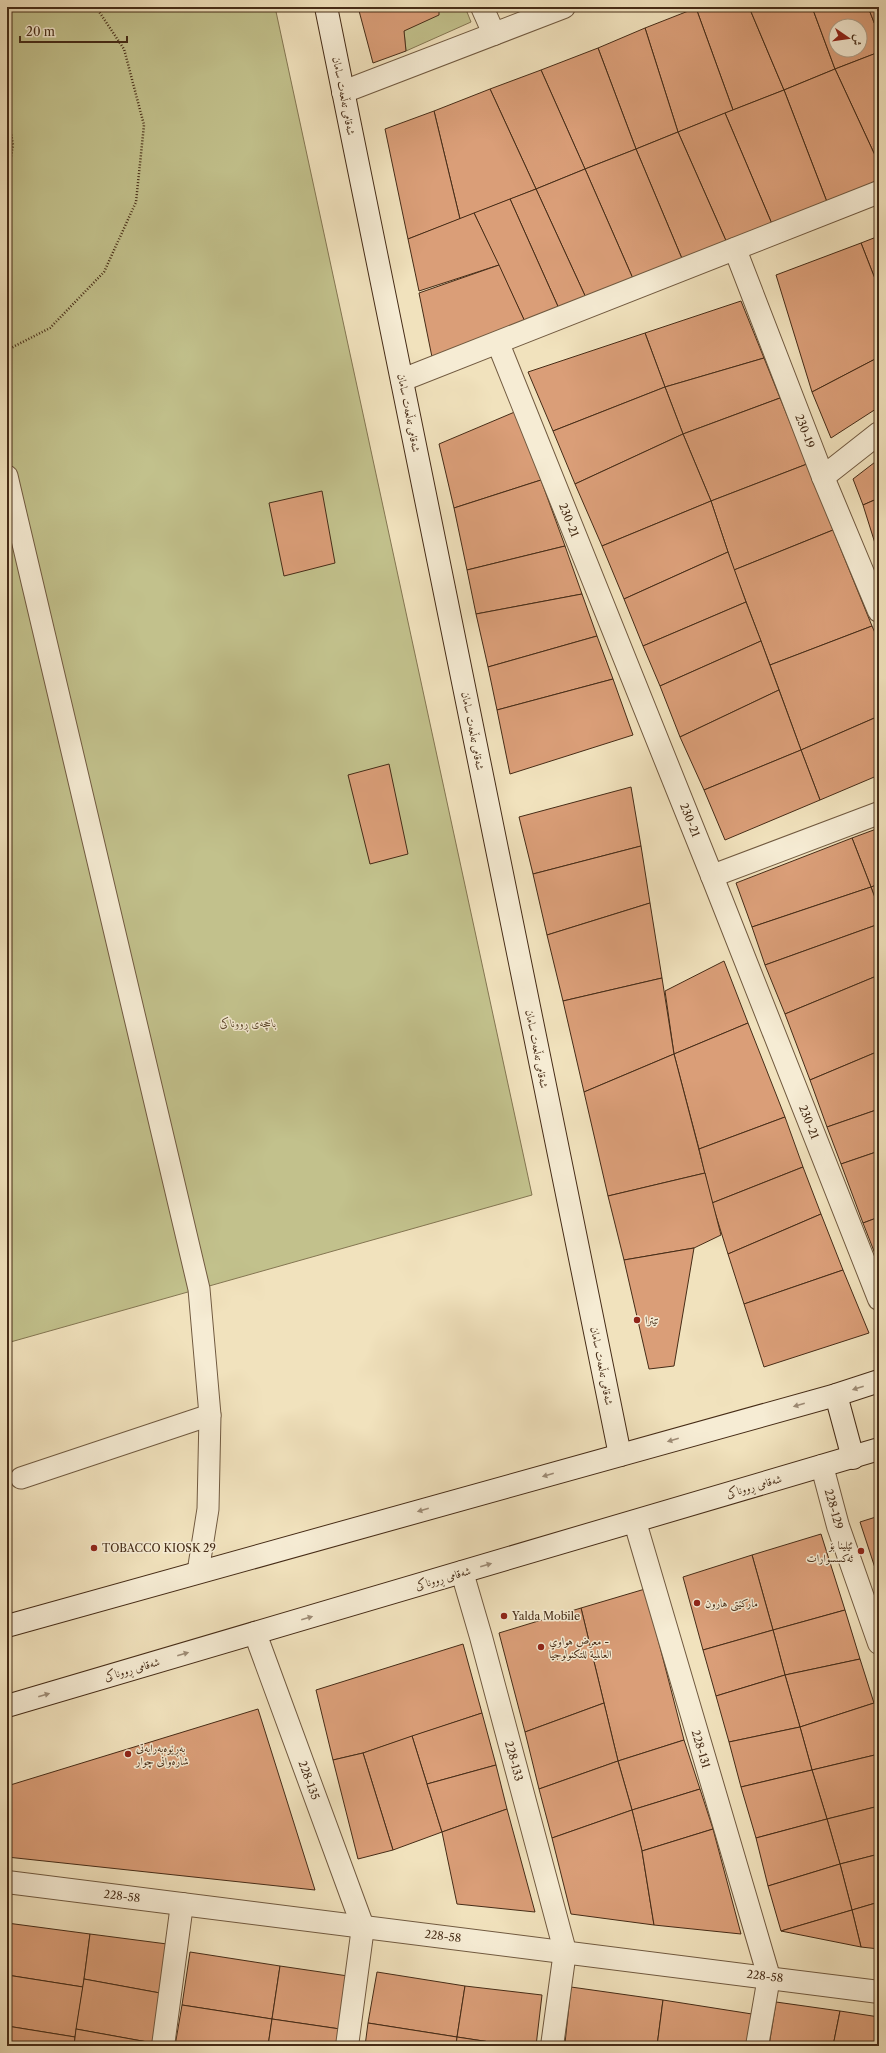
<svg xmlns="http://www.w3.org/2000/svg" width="886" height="2053" font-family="'Libre Caslon Text',Amiri,serif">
	<rect width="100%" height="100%" fill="#f1e2bd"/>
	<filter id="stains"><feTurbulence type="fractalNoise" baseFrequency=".005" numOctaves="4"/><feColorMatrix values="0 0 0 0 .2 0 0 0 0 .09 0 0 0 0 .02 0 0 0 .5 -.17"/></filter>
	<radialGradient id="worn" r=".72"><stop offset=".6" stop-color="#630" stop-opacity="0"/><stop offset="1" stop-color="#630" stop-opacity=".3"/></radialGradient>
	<!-- green -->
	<g fill="#c2c18c" stroke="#847652">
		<path d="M7 7H275L532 1195 7 1343Z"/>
		<path d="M439 7H465L471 22 406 51 404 31Z"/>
	</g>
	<!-- building -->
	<g fill="#da9e78" stroke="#462c17" fill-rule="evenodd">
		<path d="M358 7H439V15L404 31 406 51 373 63Z"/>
		<path d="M699 7H749L784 90 733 110 696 8Z"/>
		<path d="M749 7H812L835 69 784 90Z"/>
		<path d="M812 7H868L879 35V52L835 69ZM836 26H860V50H836Z"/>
		<path d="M868 7H879V35Z"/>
		<path d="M696 8 733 110 678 132 645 28Z"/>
		<path d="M645 28 678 132 636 149 598 48Z"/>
		<path d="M598 48 636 149 585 169 541 70Z"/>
		<path d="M879 52V164L835 69Z"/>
		<path d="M835 69 879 164V181L827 202 784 90Z"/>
		<path d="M541 70 585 169 536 189 490 89Z"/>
		<path d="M490 89 536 189 460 219 434 111Z"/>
		<path d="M784 90 827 202 772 224 725 113Z"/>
		<path d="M434 111 460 219 408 239 385 129Z"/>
		<path d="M725 113 772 224 727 243 678 132Z"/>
		<path d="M678 132 727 243 683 261 636 149Z"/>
		<path d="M636 149 683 261 634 281 585 169Z"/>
		<path d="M585 169 634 281 587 300 536 189Z"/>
		<path d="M536 189 587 300 560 311 510 199Z"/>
		<path d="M510 199 560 311 526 324 474 213Z"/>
		<path d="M474 213 499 265 419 291 408 239Z"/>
		<path d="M879 236V289L861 243Z"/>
		<path d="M861 243 879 289V357L812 392 776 275Z"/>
		<path d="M499 265 526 324 433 362 419 293Z"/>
		<path d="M741 301 764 358 665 387 645 333Z"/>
		<path d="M645 333 665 387 553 431 528 372Z"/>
		<path d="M879 357V407L831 438 812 392Z"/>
		<path d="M764 358 780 398 683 434 665 387Z"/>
		<path d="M665 387 683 434 575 484 553 431Z"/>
		<path d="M780 398 807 464 711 501 683 434Z"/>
		<path d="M517 411 541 480 454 508 439 444Z"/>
		<path d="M683 434 711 501 602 546 575 484Z"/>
		<path d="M879 459V498L863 505 853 479Z"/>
		<path d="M807 464 833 530 734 570 711 501Z"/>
		<path d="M541 480 565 546 467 570 454 508Z"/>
		<path d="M322 491 335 563 284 576 269 503Z"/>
		<path d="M879 498V556L863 505Z"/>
		<path d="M711 501 728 552 624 599 602 546Z"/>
		<path d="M833 530 872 626 770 665 734 570Z"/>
		<path d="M565 546 582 594 476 614 467 570Z"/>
		<path d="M728 552 746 602 643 646 624 599Z"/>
		<path d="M582 594 597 636 488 667 476 614Z"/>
		<path d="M746 602 761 641 660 686 643 646Z"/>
		<path d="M872 626 879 642V716L801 750 770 665Z"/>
		<path d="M597 636 613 679 497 710 488 667Z"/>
		<path d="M761 641 779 690 680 737 660 686Z"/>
		<path d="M613 679 633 735 510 774 497 710Z"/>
		<path d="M779 690 801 750 704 790 680 737Z"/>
		<path d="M879 716V775L820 800 801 750Z"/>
		<path d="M801 750 820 800 725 840 704 790Z"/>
		<path d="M389 764 408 854 370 864 348 775Z"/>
		<path d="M631 787 641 846 533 874 519 817Z"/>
		<path d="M879 828V884L871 887 852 838Z"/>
		<path d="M852 838 871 887 752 927 736 883Z"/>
		<path d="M641 846 650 903 547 935 533 874Z"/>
		<path d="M879 884V909L871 887Z"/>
		<path d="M871 887 879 909V924L765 965 752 927Z"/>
		<path d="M650 903 662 978 563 1001 547 935Z"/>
		<path d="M879 924V975L785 1014 765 965Z"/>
		<path d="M724 961 748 1023 674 1054 665 991Z"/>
		<path d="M879 975V1051L810 1080 785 1014Z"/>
		<path d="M662 978 674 1054 584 1092 563 1001Z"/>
		<path d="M748 1023 785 1117 699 1149 674 1054Z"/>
		<path d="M879 1051V1109L827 1127 810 1080Z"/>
		<path d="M674 1054 705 1173 608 1196 584 1092Z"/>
		<path d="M879 1109V1151L841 1164 827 1127Z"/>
		<path d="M785 1117 803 1167 712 1203 699 1149Z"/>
		<path d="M879 1151V1217L863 1223 841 1164Z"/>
		<path d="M803 1167 821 1214 728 1254 712 1203Z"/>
		<path d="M705 1173 721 1235 694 1248 624 1260 608 1196Z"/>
		<path d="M821 1214 843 1270 744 1304 728 1254Z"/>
		<path d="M879 1217V1264L863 1223Z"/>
		<path d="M694 1248 674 1366 649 1369 624 1260Z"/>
		<path d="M843 1270 869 1333 764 1367 744 1304Z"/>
		<path d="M879 1516V1573L877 1574 860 1522Z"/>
		<path d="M821 1534 845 1610 773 1630 752 1555Z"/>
		<path d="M752 1555 773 1630 703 1650 683 1577Z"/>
		<path d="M645 1589 684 1740 618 1761 581 1608Z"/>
		<path d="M581 1608 604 1703 525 1732 499 1633Z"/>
		<path d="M845 1610 860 1659 785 1675 773 1630Z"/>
		<path d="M773 1630 785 1675 716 1696 703 1650Z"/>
		<path d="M463 1644 482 1713 363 1753 333 1760 316 1690Z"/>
		<path d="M860 1659 874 1703 800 1727 785 1675Z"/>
		<path d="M785 1675 800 1727 729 1742 716 1696Z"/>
		<path d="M604 1703 618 1761 539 1789 525 1732Z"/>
		<path d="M874 1703 879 1718V1754L812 1770 800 1727Z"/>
		<path d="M258 1709 315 1890 7 1857V1786Z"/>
		<path d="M482 1713 496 1765 427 1784 412 1736Z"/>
		<path d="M800 1727 812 1770 741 1787 729 1742Z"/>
		<path d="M412 1736 442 1832 393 1850 363 1753Z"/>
		<path d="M684 1740 700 1789 632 1810 618 1761Z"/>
		<path d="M363 1753 393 1850 358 1859 333 1760Z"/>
		<path d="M879 1754V1806L827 1819 812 1770Z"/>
		<path d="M618 1761 632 1810 552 1838 539 1789Z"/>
		<path d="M496 1765 507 1809 442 1832 427 1784Z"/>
		<path d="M812 1770 827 1819 756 1838 741 1787Z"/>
		<path d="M700 1789 713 1829 642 1851 632 1810Z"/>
		<path d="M879 1806V1854L840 1864 827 1819Z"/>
		<path d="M507 1809 535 1912 457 1904 442 1832Z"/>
		<path d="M632 1810 642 1851 654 1925 571 1914 552 1838Z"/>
		<path d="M827 1819 840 1864 768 1886 756 1838Z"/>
		<path d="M713 1829 741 1934 654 1925 642 1851Z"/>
		<path d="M879 1854V1902L852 1910 840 1864Z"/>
		<path d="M840 1864 852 1910 781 1931 768 1886Z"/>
		<path d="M879 1902V1949L861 1947 852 1910Z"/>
		<path d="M852 1910 861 1947 781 1931Z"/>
		<path d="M7 1923 90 1934 83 1987 7 1975Z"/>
		<path d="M90 1934 167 1944 160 1993 84 1979Z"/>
		<path d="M190 1952 280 1966 272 2019 182 2005Z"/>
		<path d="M280 1966 348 1976 340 2029 272 2019Z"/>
		<path d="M377 1972 465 1986 457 2037 368 2023Z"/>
		<path d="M7 1975 83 1987 75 2037 7 2026Z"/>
		<path d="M84 1979 160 1993 153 2043 76 2029Z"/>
		<path d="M465 1986 542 1995 536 2046H516L457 2037Z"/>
		<path d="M571 1987 663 2000 657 2046H584L565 2043Z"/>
		<path d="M663 2000 752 2014 747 2046H657Z"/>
		<path d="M776 2002 840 2011 833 2046H769Z"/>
		<path d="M182 2005 272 2019 268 2046H175Z"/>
		<path d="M840 2011 879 2017V2046H833Z"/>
		<path d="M272 2019 340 2029 337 2046H268Z"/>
		<path d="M368 2023 457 2037 456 2046H365Z"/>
		<path d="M7 2026 75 2037 74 2046H7Z"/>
		<path d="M76 2029 153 2043V2046H74Z"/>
		<path d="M457 2037 516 2046H456Z"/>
		<path d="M565 2043 584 2046H564Z"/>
	</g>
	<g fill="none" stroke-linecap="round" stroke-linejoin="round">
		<defs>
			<g id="lane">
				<path d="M7 476 199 1289 210 1415 208 1509 198 1572"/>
				<path d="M21 1478 210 1415"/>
			</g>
			<g id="street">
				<path d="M482 7 494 34"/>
				<path d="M343 92 564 7"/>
				<path d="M735 249 823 477 879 611"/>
				<path d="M498 343 712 876 879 1299"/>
				<path d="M402 380 879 192"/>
				<path d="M823 477 879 433"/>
				<path d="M712 876 879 813"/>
				<path d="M822 1466 838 1526 879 1643"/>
				<path d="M635 1522 769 1977 757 2046"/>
				<path d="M462 1572 481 1637 565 1951 552 2046"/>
				<path d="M255 1633 363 1927 347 2046"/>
				<path d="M7 1882 879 1992"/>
				<path d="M163 2046 182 1904"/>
			</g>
			<g id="secondary">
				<path d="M326 7 620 1455"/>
				<path d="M836 1395 853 1458"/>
				<path d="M7 1626 836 1395 879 1381"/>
				<path d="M7 1706 879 1449"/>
			</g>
		</defs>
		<!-- lane casing -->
		<use href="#lane" stroke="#715a40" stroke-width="23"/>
		<!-- street casing -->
		<use href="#street" stroke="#715a40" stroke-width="24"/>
		<!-- secondary casing -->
		<use href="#secondary" stroke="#462c17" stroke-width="24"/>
		<!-- path -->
		<g stroke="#462c17" stroke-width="2.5" stroke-dasharray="1 2" stroke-linecap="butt">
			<path d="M7 111 13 145 7 178"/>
			<path d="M7 350 50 328 104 272 136 202 144 125 124 49 96 7"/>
		</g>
		<!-- lane -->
		<use href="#lane" stroke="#f6ecd4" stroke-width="21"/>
		<!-- street -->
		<use href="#street" stroke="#f6ecd4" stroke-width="22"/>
		<!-- secondary -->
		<use href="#secondary" stroke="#f6ecd4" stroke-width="22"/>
	</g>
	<!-- one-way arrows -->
	<defs><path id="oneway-solid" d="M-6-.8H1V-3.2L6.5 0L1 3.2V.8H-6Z"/></defs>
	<g fill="#9e8c76">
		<use href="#oneway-solid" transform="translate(858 1388) rotate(162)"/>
		<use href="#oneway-solid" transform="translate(799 1405) rotate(164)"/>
		<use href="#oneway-solid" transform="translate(673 1440) rotate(164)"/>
		<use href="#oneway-solid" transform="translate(548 1475) rotate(164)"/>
		<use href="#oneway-solid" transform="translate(423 1510) rotate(164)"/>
		<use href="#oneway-solid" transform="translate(486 1565) rotate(-16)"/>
		<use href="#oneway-solid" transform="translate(307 1618) rotate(-16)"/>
		<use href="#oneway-solid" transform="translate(183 1654) rotate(-16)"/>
		<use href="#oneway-solid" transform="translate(44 1695) rotate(-16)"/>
	</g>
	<!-- markers -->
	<g fill="#8f2418" stroke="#f6ecd4" stroke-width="1.5">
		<circle cx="637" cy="1320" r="4"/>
		<circle cx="94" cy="1548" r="4"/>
		<circle cx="861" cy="1551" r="4"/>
		<circle cx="697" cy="1603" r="4"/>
		<circle cx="504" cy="1616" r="4"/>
		<circle cx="541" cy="1647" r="4"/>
		<circle cx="128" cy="1754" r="4"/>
	</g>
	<g text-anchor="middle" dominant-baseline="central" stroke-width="3" stroke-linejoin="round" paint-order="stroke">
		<!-- street labels -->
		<g font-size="11" fill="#462c17" stroke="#f6ecd4">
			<text transform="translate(344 96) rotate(79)">شەقامی تەڵعەت سامان</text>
			<text transform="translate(409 413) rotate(79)">شەقامی تەڵعەت سامان</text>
			<text transform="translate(805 431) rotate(69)">230-19</text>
			<text transform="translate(569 520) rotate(68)">230-21</text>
			<text transform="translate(473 731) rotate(79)">شەقامی تەڵعەت سامان</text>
			<text transform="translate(690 820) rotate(68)">230-21</text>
			<text transform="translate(537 1049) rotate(79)">شەقامی تەڵعەت سامان</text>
			<text transform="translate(809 1122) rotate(68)">230-21</text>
			<text transform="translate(602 1366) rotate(79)">شەقامی تەڵعەت سامان</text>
			<text transform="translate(754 1486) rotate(-16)">شەقامی ڕووناکی</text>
			<text transform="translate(834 1509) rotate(74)">228-129</text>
			<text transform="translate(443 1578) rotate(-16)">شەقامی ڕووناکی</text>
			<text transform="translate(132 1669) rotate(-16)">شەقامی ڕووناکی</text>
			<text transform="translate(701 1749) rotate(73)">228-131</text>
			<text transform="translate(514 1761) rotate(75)">228-133</text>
			<text transform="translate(309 1780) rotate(70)">228-135</text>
			<text transform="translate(122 1896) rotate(7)">228-58</text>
			<text transform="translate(443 1936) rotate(7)">228-58</text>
			<text transform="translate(765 1976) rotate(7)">228-58</text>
		</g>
		<!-- park labels -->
		<g font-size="11" font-style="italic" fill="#5f4a2e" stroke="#f6ecd4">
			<text x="248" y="1023">باخچەی ڕووناکی</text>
		</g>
		<!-- poi labels -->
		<g font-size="11" fill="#462c17" stroke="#f6ecd4" text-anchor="start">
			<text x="645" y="1320">تێترا</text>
			<text x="853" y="1545" text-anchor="end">ئێلینا بۆ<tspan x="853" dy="13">ئەکسسوارات</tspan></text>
			<text x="102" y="1548">TOBACCO KIOSK 29</text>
			<text x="705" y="1603">مارکێتی هارون</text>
			<text x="512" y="1616">Yalda Mobile</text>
			<text x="549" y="1641">معرض هواوي -<tspan x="549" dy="13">العالمية للتكنولوجيا</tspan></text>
			<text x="136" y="1748">بەڕێوەبەرایەتی<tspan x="136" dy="13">شارەوانی چوار</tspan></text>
		</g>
	</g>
	<!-- margin -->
	<rect width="886" height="2053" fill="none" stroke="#f1e2bd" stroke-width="24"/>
	<rect x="8" y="8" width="870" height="2037" fill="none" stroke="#462c17" stroke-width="2"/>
	<rect x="12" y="12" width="862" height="2029" fill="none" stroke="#462c17"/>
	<!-- north arrow -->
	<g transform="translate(848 38) rotate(103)"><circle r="19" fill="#f6ecd4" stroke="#b09f88"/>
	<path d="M0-3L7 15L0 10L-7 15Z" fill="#8f2418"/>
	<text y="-6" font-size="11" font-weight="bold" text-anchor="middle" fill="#462c17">ش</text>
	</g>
	<!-- scale -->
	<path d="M20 36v6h107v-6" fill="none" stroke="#462c17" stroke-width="2"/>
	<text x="26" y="36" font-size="12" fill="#462c17" stroke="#f6ecd4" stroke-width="3" paint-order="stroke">20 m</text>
	<rect width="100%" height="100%" filter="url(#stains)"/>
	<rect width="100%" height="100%" fill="url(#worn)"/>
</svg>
